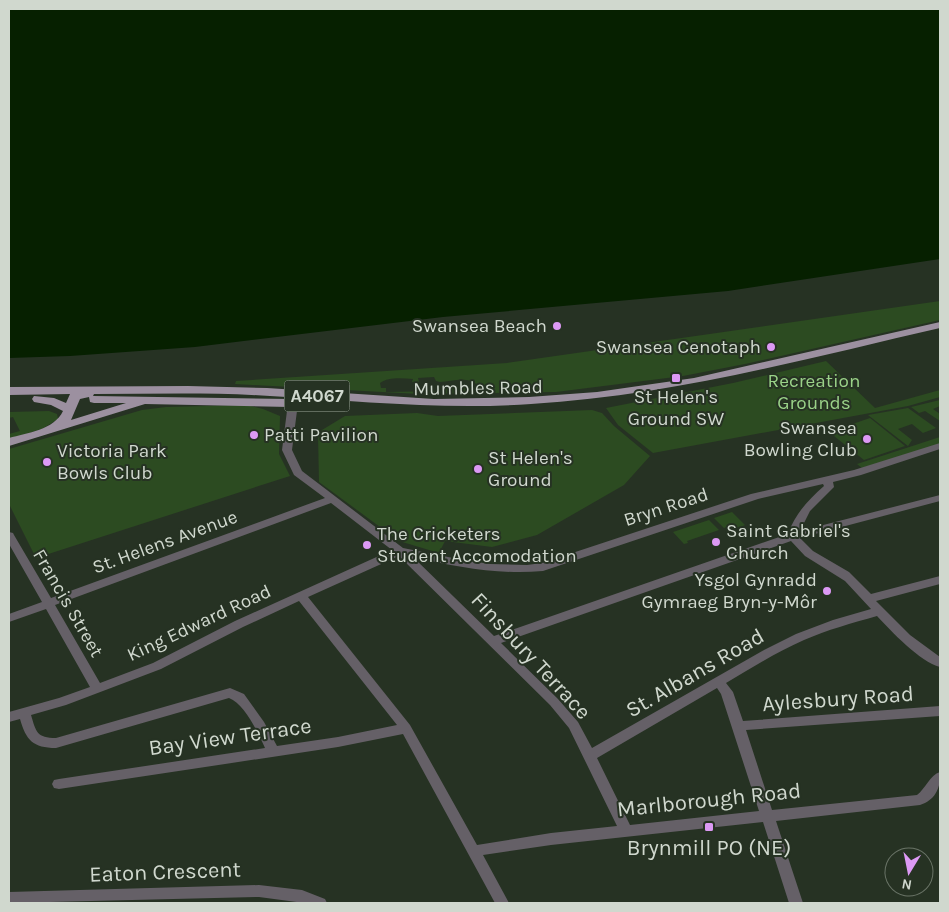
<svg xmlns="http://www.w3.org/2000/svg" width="949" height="912" font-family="Karla,sans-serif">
	<rect width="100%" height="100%" fill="#263223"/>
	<!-- green -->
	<g fill="#2c4b21" fill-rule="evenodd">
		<path d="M940 301V320L745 364 683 376 556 392 419 394 235 384 236 381 507 363ZM434 377 436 381 440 382C453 381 467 376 478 385L459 389 449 385H443V391L386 392V388H381L380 383C388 377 401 378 413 379L412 382H419L418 378Z"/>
		<path d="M826 361 875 408 940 390V397L908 406 653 453 618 425 606 408 733 383Z"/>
		<path d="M940 400V406L933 409 940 414V421L925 411 919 413 911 407Z"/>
		<path d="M247 405 263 409 280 416 279 454 290 476 36 558 9 504V449L142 410 166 407Z"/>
		<path d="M908 408 936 428 923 433 912 424 898 429 912 440 908 446 868 415Z"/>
		<path d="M592 410 602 413 614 426 650 456 624 485 537 535 492 547 445 541 439 553 399 541 319 482 318 435 322 430 345 416 417 413 438 416Z"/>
		<path d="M49 411 57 414 58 419 42 429 9 439V434L20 431 13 417 9 418V412Z"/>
		<path d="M870 418 905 446 864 460 829 432Z"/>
		<path d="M940 437V444L862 468 857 464Z"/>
		<path d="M732 512 745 525 738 528 734 524 724 528 714 518Z"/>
		<path d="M709 520 719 530 687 541 688 543 684 544 673 532Z"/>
	</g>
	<!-- water -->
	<path fill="#062000" d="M9 9H940V259L728 291 443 317 195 347 70 356 9 358Z"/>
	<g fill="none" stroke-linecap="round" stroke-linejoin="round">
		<!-- minor -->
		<g fill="#656067" fill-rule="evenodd">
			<path d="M293 400 298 403 292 450 302 471 403 548 453 558 490 564 527 565 542 563 751 494 854 470 940 443V449L861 475 833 482 834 487 810 511 800 531 940 495V501L800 538 813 551 849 572 871 594 940 576V584L876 601 910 635 940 657V667C920 662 891 631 877 616 852 623 827 630 804 640 777 652 751 668 726 683L733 692 743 721 940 706V716L746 730 772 810 917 795C925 789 930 775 940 772 941 787 936 800 920 805L776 821 803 903H789L763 822 551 845 483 855 509 903H495L403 734 338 747 59 789 54 788 52 784 54 780 59 779 265 748C258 733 245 704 229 698L56 748C33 748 26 740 20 719L9 722V712L59 698 90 687 46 609 9 622V614L42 602 9 544V532L13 533 14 535 51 598 325 498 294 475 282 450 288 403ZM823 484 824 486C808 500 795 514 788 534L494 636 413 557C456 567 499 575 543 571L758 499ZM331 503 392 550 235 621 153 663 100 683 55 605ZM791 541 805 556 845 581 871 609 833 620 796 634 764 650 592 748 578 722 558 699 501 643ZM399 556 550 705 569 728 617 826 551 833 477 845 410 725 308 597ZM299 601 397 725 338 737 277 746 264 722 244 694 230 688 56 738C37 738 36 732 31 715L66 705 161 669 243 627ZM717 688 721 694 759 811 630 825 597 758Z"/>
			<path d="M259 885 302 890 325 899 327 903H304L259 897 9 903V892Z"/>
		</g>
		<!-- major -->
		<path fill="#9c90a0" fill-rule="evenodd" d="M940 322V328C805 359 670 396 531 404 444 410 357 401 270 396 211 392 152 394 94 394L93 396 289 399 295 403 289 407 145 404 9 446V438C27 433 54 430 63 411L51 405 34 402 32 399 34 396 54 398 66 403 70 394 9 395V387L188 386 267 388 434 399 529 397 597 392 694 378ZM89 397 90 402 94 403H126L71 420 80 399Z"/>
	</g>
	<!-- markers -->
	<g fill="#dc99f4" stroke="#263223" stroke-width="2">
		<circle cx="557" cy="326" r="5"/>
		<circle cx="771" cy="347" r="5"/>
		<rect x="671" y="373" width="10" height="10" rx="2.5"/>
		<circle cx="254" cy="435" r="5"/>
		<circle cx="867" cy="439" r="5"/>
		<circle cx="47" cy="462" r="5"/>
		<circle cx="478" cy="469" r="5"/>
		<circle cx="716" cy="542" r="5"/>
		<circle cx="367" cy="545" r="5"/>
		<circle cx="827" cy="591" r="5"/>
		<rect x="704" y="822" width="10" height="10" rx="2.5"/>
	</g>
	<g text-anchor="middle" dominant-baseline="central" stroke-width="4" stroke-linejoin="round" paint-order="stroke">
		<!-- shield labels -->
		<rect fill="#263223" stroke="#9da69b" stroke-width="1" x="284.5" y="380.5" width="65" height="31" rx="4"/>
		<g font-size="18" font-weight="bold" fill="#d0d8ce">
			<text x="317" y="396">A4067</text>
		</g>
		<!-- poi labels -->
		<g font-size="19" fill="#d0d8ce" stroke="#263223" text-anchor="start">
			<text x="547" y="326" text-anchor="end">Swansea Beach</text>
			<text x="761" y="347" text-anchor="end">Swansea Cenotaph</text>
			<text x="676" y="397" text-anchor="middle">St Helen's<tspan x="676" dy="22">Ground SW</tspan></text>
			<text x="857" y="428" text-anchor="end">Swansea<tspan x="857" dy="22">Bowling Club</tspan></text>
			<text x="264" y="435">Patti Pavilion</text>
			<text x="57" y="451">Victoria Park<tspan x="57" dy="22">Bowls Club</tspan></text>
			<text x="488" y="458">St Helen's<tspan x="488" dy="22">Ground</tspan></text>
			<text x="726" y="531">Saint Gabriel's<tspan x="726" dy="22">Church</tspan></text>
			<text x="377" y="534">The Cricketers<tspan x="377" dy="22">Student Accomodation</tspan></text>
			<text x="817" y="580" text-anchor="end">Ysgol Gynradd<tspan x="817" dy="22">Gymraeg Bryn-y-Môr</tspan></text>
		</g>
		<!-- park labels -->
		<g font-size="19" fill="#9ad288" stroke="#263223">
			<text x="814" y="381">Recreation<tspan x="814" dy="22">Grounds</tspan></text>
		</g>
		<!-- street labels -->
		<g font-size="19" fill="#d0d8ce" stroke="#263223">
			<text transform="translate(478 388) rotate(-1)">Mumbles Road</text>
			<text transform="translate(666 507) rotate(-18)">Bryn Road</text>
			<text transform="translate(165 542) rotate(-20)">St. Helens Avenue</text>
			<text transform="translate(68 603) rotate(60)">Francis Street</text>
			<text transform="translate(199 623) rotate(-25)">King Edward Road</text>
		</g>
		<!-- near-street labels -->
		<g font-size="22" fill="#d0d8ce" stroke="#263223">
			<text transform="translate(531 656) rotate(47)">Finsbury Terrace</text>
			<text transform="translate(695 673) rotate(-30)">St. Albans Road</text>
			<text transform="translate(838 699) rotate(-4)">Aylesbury Road</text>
			<text transform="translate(230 737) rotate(-8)">Bay View Terrace</text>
			<text transform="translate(709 800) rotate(-6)">Marlborough Road</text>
			<text transform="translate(165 872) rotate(-2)">Eaton Crescent</text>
		</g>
		<!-- near-poi labels -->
		<g font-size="22" fill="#d0d8ce" stroke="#263223">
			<text x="709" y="848">Brynmill PO (NE)</text>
		</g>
	</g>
	<!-- border -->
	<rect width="949" height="912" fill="none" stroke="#d0d8ce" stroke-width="20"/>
	<!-- north arrow -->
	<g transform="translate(909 872) rotate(190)"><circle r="24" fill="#263223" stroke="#6a7467"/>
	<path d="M0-4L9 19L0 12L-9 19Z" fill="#dc99f4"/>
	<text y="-8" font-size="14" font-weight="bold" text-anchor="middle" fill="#d0d8ce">N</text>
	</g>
</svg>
